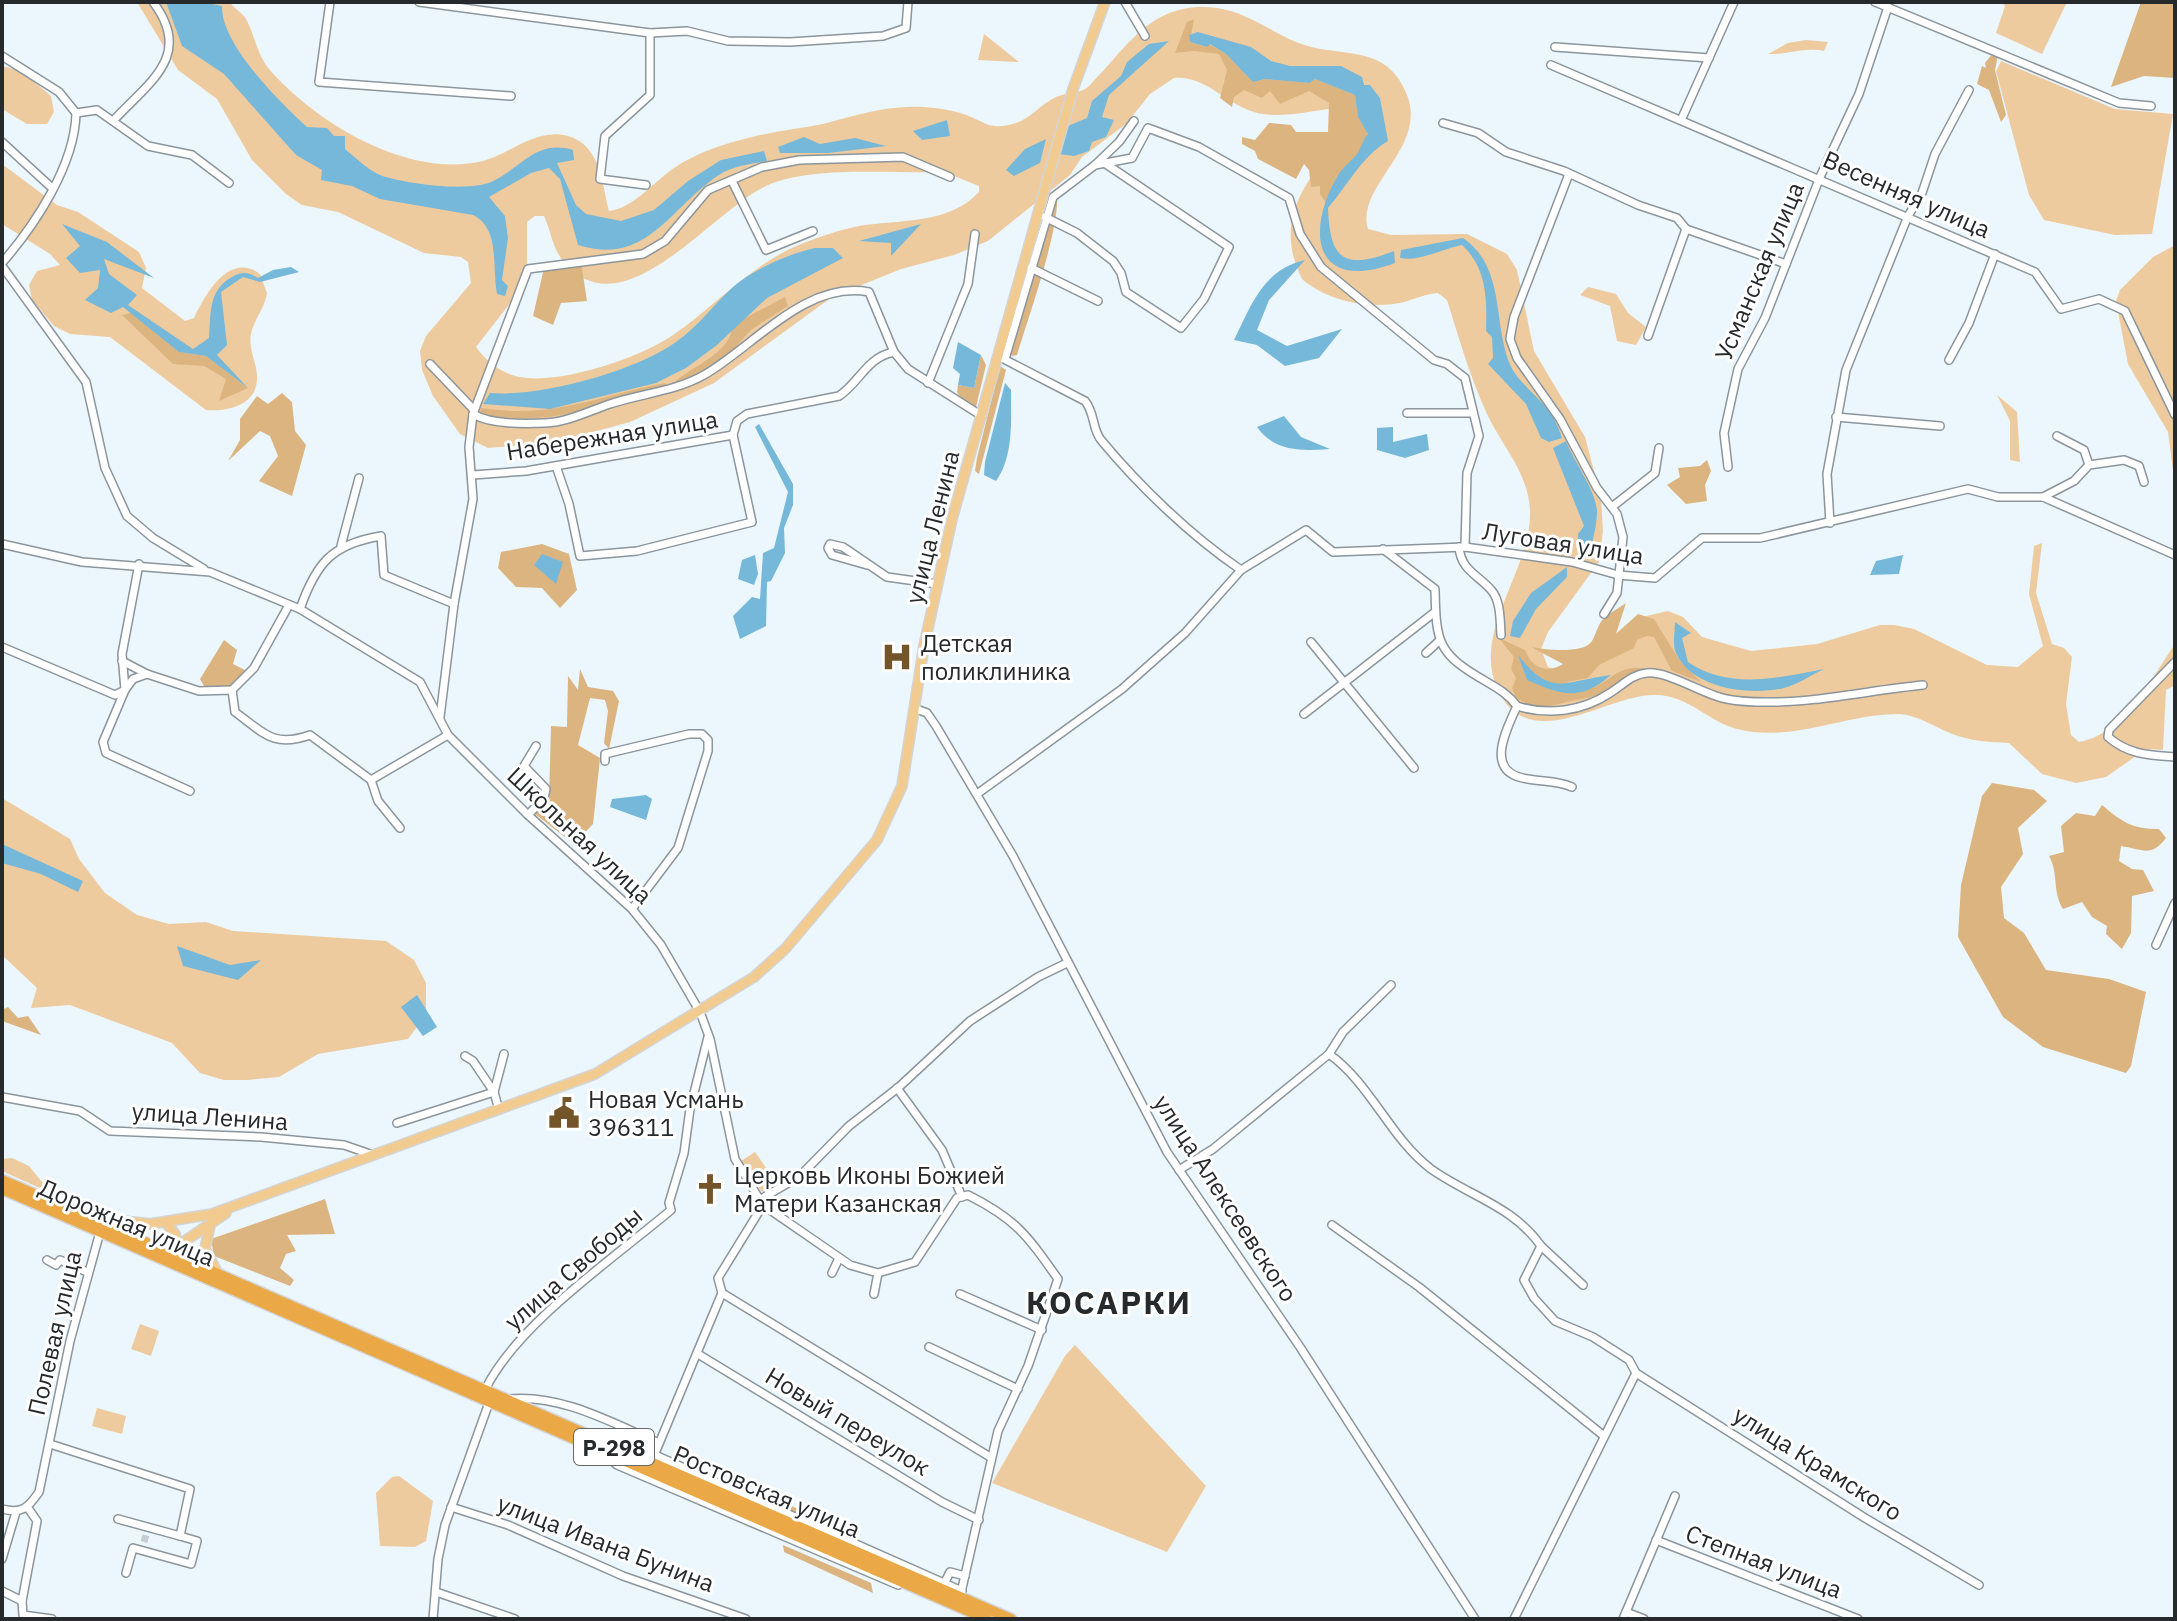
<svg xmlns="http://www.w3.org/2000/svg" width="2177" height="1621" font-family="'IBM Plex Sans',sans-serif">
	<rect width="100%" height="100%" fill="#ebf6fd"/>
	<!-- green -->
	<g fill="#eecb9e" fill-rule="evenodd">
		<path d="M137 2H230C234 9 242 12 246 19 255 36 257 54 269 69 316 123 408 179 483 161 511 154 536 127 568 136 601 145 602 185 609 211 632 209 655 181 674 168 698 152 723 144 752 137 775 131 799 129 823 124 850 117 878 108 906 107 923 106 943 108 960 113 985 120 987 132 1016 123 1031 118 1042 103 1056 97 1067 92 1082 94 1090 85 1128 47 1151 0 1217 8 1252 13 1277 38 1311 47 1351 56 1389 48 1407 95 1428 148 1355 186 1368 229L1391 235 1467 234 1507 254 1517 270 1534 351 1585 437 1601 497 1603 531 1599 562 1548 632 1541 649 1548 667 1556 670 1642 617 1668 611 1683 617 1702 637 1751 651 1817 644 1880 625H1894L1914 629 1987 665 2018 667 2043 646 2029 594 2034 546 2042 543 2036 593 2052 644 2064 648 2072 657 2066 704 2071 735 2079 742C2123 735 2152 677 2175 644V685L2166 690 2163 750 2146 749 2106 777 2076 783 2042 774 2009 743C1988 742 1969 741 1950 733 1933 726 1917 715 1899 714 1844 714 1793 743 1737 729 1707 721 1687 694 1654 695 1605 695 1528 758 1497 688 1472 631 1531 570 1530 513 1530 475 1502 446 1487 414 1470 377 1459 338 1447 300L1438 293C1425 294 1413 300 1400 303 1368 309 1327 301 1302 279 1272 218 1307 181 1342 136L1329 109C1305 112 1277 119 1254 112 1226 104 1205 75 1174 78L1150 94 1126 124 1082 157 1070 175 988 241 954 255 901 269 832 297 714 383 630 422 556 442 488 448 460 434 433 396 422 370 420 351 426 336 471 283 468 262 461 257 424 253 338 212 302 205 286 194 252 160 217 99 178 70ZM944 172 979 186V192C948 225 901 219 859 226 839 230 819 237 801 244 752 264 718 303 676 333 643 357 561 385 520 377 502 374 486 361 476 347L514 298 527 270V222L535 216H544C551 231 552 247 563 261 623 334 711 210 768 185 814 165 894 174 944 172Z"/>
		<path d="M2002 2H2067L2042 54 1996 33 2005 6Z"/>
		<path d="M984 34 1019 62 978 60Z"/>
		<path d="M1806 40 1828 42 1824 51C1801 47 1789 55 1768 54L1788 43Z"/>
		<path d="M2001 61 2115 109 2173 114 2152 234 2115 235 2044 220 2029 195 1996 71Z"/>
		<path d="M2 66 21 71 51 96 54 112 47 124H27L2 109Z"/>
		<path d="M2 164 57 205 78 212 139 252 146 268 142 288 185 321 194 318C205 295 229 251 260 274L267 293C265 308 254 319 251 334 248 350 257 362 257 377 258 404 229 412 206 410L110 337 70 334 54 326 32 300 29 285 37 271 60 265 50 254 2 224Z"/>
		<path d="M2175 245V486L2168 432 2128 364 2116 301 2120 290 2153 257Z"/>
		<path d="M1588 287 1616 294 1628 313 1646 327 1636 345 1617 341 1610 306 1580 295Z"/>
		<path d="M1997 395 2017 412 2020 462 2010 460V421Z"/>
		<path d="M2 798 70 839 79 859 105 893 137 915 169 924 206 922 233 931 386 941 414 960 426 983V1015L408 1039 318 1054 279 1077 247 1080H224L200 1073 172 1043 70 1005 31 1008 37 988 2 955Z"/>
		<path d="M755 1152 776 1182 762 1192 741 1161Z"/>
		<path d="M12 1158 29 1166 51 1193 2 1171V1159Z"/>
		<path d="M140 1324 159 1331 151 1356 131 1349Z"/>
		<path d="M1075 1345 1206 1486 1167 1552 992 1483 1065 1356Z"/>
		<path d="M97 1408 126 1416 122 1434 92 1426Z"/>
		<path d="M399 1476 433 1501 426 1541 415 1547 380 1546 376 1493 392 1477Z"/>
	</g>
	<!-- forest -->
	<g fill="#dcb480">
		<path d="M2141 2H2175V78L2144 76 2111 87Z"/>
		<path d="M1194 19 1190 42 1206 47 1209 44 1226 54 1253 82 1265 79 1310 83 1315 79 1355 95 1358 117 1368 133 1360 151 1341 172 1326 203 1320 194V186L1311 187 1309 170 1304 164 1296 179 1258 159 1255 151 1242 144V137L1255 140 1269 123 1291 125 1296 132H1328L1329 103 1309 91 1280 104 1270 91 1262 98 1244 90 1234 97 1232 107 1220 98 1227 70 1219 54 1194 51 1175 53 1187 22Z"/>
		<path d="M1993 53 1998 55 1995 70 2006 115 2001 122 1989 90 1977 84 1982 66 1986 68 1985 63Z"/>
		<path d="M1057 195C1060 229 1028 318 1017 355L1012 356 1009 349Z"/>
		<path d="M581 262 587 301 561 303 553 325 533 316 544 268Z"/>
		<path d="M785 297 788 306 751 330 720 364 669 388C685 367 732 356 732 325Z"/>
		<path d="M134 312 179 352 206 356 248 388 219 401 226 379 204 366 173 364 122 315Z"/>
		<path d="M981 355 986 365 976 407 964 403 957 392 958 385 974 388Z"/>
		<path d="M1000 366 1006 370 979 474 975 471 977 458Z"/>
		<path d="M666 383 663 388C598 407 549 427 480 414L481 408C557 419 594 396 666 383Z"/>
		<path d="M282 393 292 402 295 431 306 445 292 496 259 481 278 456 270 436 260 431 228 461 240 440V419L257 396 268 404Z"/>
		<path d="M1707 460 1711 471 1705 485 1707 501 1686 504 1667 485 1680 477 1678 468 1700 466Z"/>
		<path d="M542 544 569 554 577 590 560 608 542 588 516 587 498 568 501 552Z"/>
		<path d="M1626 603 1616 634 1638 614 1654 619 1680 661 1701 682 1672 671 1654 637 1647 636 1637 640 1634 648 1599 665 1588 678 1567 682C1601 707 1610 657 1648 670L1628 675 1599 695 1536 709 1516 698 1512 688 1516 678 1511 669 1514 657 1499 638 1525 650C1532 668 1546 674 1563 664L1531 647C1545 650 1585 654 1592 641 1596 634 1598 624 1604 618 1610 612 1620 608 1626 603Z"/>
		<path d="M224 640 237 650 233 664 247 671 232 687 204 686 200 679Z"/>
		<path d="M580 669 588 687 613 691 619 701 609 749 604 743 608 711 605 700 590 698 578 745 600 758 593 824 574 844 535 814 549 801 551 726 567 727 568 676 578 690Z"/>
		<path d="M1992 783 2034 790 2047 801 2018 828 2023 854 2001 887 2004 918 2024 933 2046 970 2109 979 2146 992 2131 1066 2126 1073 2043 1047 2003 1017 1958 937 1961 885 1982 796Z"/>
		<path d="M2102 805C2122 822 2132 829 2159 829L2166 838C2151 858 2142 849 2121 846L2119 861 2132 869 2143 870 2154 891 2132 896 2131 933 2122 949 2106 934 2107 926 2092 917 2082 902 2063 909C2052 891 2059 874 2049 856L2064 852 2061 826 2076 813 2095 816Z"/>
		<path d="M8 1007 18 1018 28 1016 41 1035 2 1021V1010Z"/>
		<path d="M325 1199 335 1234 287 1235 296 1251 286 1254 280 1268 294 1280 290 1286 214 1256 211 1239Z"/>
		<path d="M767 1496 852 1531 856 1542 769 1504Z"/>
		<path d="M783 1545 871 1583 873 1593 784 1552Z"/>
	</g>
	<!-- water -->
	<g fill="#76b8d9">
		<path d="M166 2H202L222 6C221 45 281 103 307 127L327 128 334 136H345V149C356 158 368 170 380 175 404 184 468 192 491 182 521 169 535 139 573 150L574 160 557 163 576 205 586 214 621 221 654 210 688 181 721 160 764 151 767 161C752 164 732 166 719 175 670 207 647 267 578 245L560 179 549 168 531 173 489 197 505 216 508 238 502 280 508 286 505 296 497 294C492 266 500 228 473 215L380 199 352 186 321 180 322 170 296 155 224 74 182 46Z"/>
		<path d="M1198 32 1251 47 1271 61 1290 66H1341L1362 77 1364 85H1370L1380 98 1388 141C1362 156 1348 185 1328 208 1330 261 1345 270 1394 251L1395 263C1313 294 1304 230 1340 172 1345 166 1352 160 1357 154 1362 147 1362 141 1368 134L1358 117 1355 95 1315 79 1310 83 1265 79 1253 82 1226 54 1210 44 1207 47 1190 42 1189 35Z"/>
		<path d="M1169 41 1109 95 1102 117 1114 120 1106 137 1092 142 1089 151 1074 156 1059 154 1068 126 1087 118 1092 101 1121 76 1127 62 1149 44Z"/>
		<path d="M947 120 950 136 922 140 913 131Z"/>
		<path d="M804 137 820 144 855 138 886 146 829 153H780L778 147Z"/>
		<path d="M1046 139 1040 163 1014 176 1006 170 1025 149Z"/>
		<path d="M62 224 107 242 154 278 104 259 109 274 137 295 128 305 193 349 209 338C211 312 208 289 234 276 243 271 250 273 258 278L273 270 291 267 299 272 260 282 243 277 221 292 227 345 217 355 248 388 206 356 179 352 123 307 111 313 85 300 98 288 100 270 80 273 66 258 80 246Z"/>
		<path d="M921 224 891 256V243L859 241Z"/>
		<path d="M1463 238C1505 267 1493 320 1509 362 1519 389 1550 398 1562 438L1549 442 1541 438 1526 404 1488 364 1493 358 1492 337 1486 331C1487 299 1487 268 1462 245 1441 249 1420 262 1400 258L1401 250Z"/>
		<path d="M815 248H833L843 258 767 298 717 345 686 368 656 383 550 409 483 404 490 393C540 397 634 372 676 342 698 327 713 305 733 287 754 269 788 254 815 248Z"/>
		<path d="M1305 260 1269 300 1257 330 1287 346 1342 329 1319 358 1285 366 1257 345 1234 340C1252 304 1263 270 1305 260Z"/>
		<path d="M958 342 981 355 974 388 958 385 960 374 953 368Z"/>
		<path d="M1005 383 1011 390C1011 420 1014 456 996 481L984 475 985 462Z"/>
		<path d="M1284 416 1301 437 1330 449C1301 451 1275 452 1257 427Z"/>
		<path d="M759 424 793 484V505L784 528 785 553 771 581 767 582 766 626 740 639 733 616 752 597 760 599 763 553 774 548 788 492 755 427Z"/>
		<path d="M1393 427V442L1427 434 1429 450 1405 458 1377 450V428Z"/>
		<path d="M1566 441C1574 462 1597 492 1597 512 1597 524 1593 538 1591 550L1578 556V534L1584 526 1553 448Z"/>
		<path d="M542 554 563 562 556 584 534 565Z"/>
		<path d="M755 555 758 574 754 585 738 579 742 560Z"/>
		<path d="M1903 555 1899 574 1870 575 1876 561Z"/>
		<path d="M1567 567V577L1536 609 1520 638 1510 636 1513 621 1531 593Z"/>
		<path d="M1675 622 1691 633 1682 638 1688 662C1728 690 1779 678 1824 669 1811 675 1797 685 1784 688 1750 696 1692 689 1676 653 1672 644 1675 632 1675 622Z"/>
		<path d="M1518 655C1552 698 1563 681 1611 675 1580 702 1561 695 1527 680Z"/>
		<path d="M646 795 652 799 646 820 610 807 612 799Z"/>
		<path d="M2 844 83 881 78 892 41 874 2 863Z"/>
		<path d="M177 946 230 965 261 960 238 980 183 966Z"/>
		<path d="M417 995 437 1027 423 1036 401 1007Z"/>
	</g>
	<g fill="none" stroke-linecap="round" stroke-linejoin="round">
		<!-- minor-tunnel -->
		<path stroke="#c4cdd3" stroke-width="7" stroke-dasharray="7 3.5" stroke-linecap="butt" d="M144 1542 147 1531"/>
		<defs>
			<g id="minor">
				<path d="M330 2 319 82 511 96"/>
				<path d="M419 2 650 33 687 31 728 41 790 42 883 36 906 28 908 2"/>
				<path d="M1125 2 1145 36"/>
				<path d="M1875 2 2119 103 2151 106"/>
				<path d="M1555 47 1709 58"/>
				<path d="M2 56 59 92 76 113C75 165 35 225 2 263"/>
				<path d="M1551 65 2035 272 2061 309 2099 299 2125 311 2175 415"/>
				<path d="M76 113 97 110 148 146 192 155 229 183"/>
				<path d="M1682 118 1734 2"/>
				<path d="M113 121C149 82 194 56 153 2"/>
				<path d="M1443 123 1478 133 1506 152 1564 171 1638 205 1677 218 1686 229"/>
				<path d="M2 142 51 187"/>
				<path d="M1095 165 1119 142 1134 121"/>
				<path d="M1569 174 1514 317 1510 339 1517 358 1560 419 1597 488 1617 514 1623 537 1617 593 1604 614"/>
				<path d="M732 181 766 250 813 231"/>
				<path d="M646 185 600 179 605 136 650 95V33"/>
				<path d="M1045 217 1077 233 1113 261 1121 273 1126 292 1181 328 1204 299 1229 247 1106 164"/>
				<path d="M2 266 86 382 105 468 127 516 153 538 204 569"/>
				<path d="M1031 268 1098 301"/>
				<path d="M1648 336 1686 229 1786 264"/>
				<path d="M998 356 1085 401C1095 413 1092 429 1101 440 1140 487 1190 535 1241 570L1306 530 1333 552 1465 547 1572 562 1618 575 1655 578 1702 538H1760L1968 489 1998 497H2043L2175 555"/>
				<path d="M1005 359 1053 197 1095 165 1132 158 1148 128 1199 147 1289 198 1300 234 1321 267 1434 360 1447 364 1465 378 1479 436 1467 473 1465 547"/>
				<path d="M1949 360 1969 323 1995 254"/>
				<path d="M430 364 474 410"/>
				<path d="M928 383 968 284 975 234"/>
				<path d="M1407 413H1473"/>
				<path d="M473 414C490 424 525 424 545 423 568 422 589 411 610 404 640 394 676 391 704 375 753 347 806 280 869 292L894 352 908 369 982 416"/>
				<path d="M1836 417 1940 426"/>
				<path d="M2057 436 2084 450 2089 465"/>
				<path d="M556 466 569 504 580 556 637 551 752 522 733 435 737 421 747 414 839 396C860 382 867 357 894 352"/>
				<path d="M1728 467 1724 433 1738 369 1765 318 1820 177 1859 94 1888 7"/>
				<path d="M473 475 526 471 733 435"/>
				<path d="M2043 497 2074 481 2089 465 2124 460 2139 466 2144 482"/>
				<path d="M1612 507 1655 473 1659 448"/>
				<path d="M1830 523 1827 474 1846 370 1908 216 1922 193 1935 154 1969 90"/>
				<path d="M2 544 82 562 210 572 300 609 420 682 448 735 528 815 632 909 661 945 700 1012 710 1039 735 1159 763 1205 850 1265 878 1273 915 1262 957 1198 968 1195C1016 1219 1027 1235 1058 1279L1028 1366 998 1431 960 1597"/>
				<path d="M341 546 359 478"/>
				<path d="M1459 547C1461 571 1479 575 1492 591 1501 602 1500 622 1501 635"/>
				<path d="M1383 549 1435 589C1436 644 1438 654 1487 682 1499 689 1509 695 1517 706 1548 716 1583 711 1610 693 1623 685 1632 674 1647 673 1665 671 1697 690 1716 696 1729 701 1750 702 1764 702 1816 703 1871 690 1923 685"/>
				<path d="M867 565 832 555 828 548 830 544 843 547 887 577 937 584"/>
				<path d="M300 609C316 563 332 544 381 536L384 575 454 604"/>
				<path d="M1311 642 1414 768"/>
				<path d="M2 647 115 695 125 690 122 654 139 564"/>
				<path d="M1426 653 1439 641"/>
				<path d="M122 661 147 674"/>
				<path d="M2175 662 2109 730 2108 737C2129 755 2149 755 2175 757"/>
				<path d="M232 690 254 668 289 605"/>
				<path d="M1517 706C1506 731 1483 773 1528 779 1543 782 1557 780 1572 787"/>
				<path d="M914 708 927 713 936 726 1013 856 1167 1152 1300 1347 1475 1619"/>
				<path d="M1304 714 1435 612"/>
				<path d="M440 717 454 604 473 499 469 447 473 414 528 269 643 254 665 241 708 190 762 167 799 160 903 157 950 177"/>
				<path d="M605 761V754L689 734H702L708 740V751L678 848 632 909"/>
				<path d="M371 780 448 735"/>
				<path d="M190 791 106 753 103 742 125 690 133 679 147 674 199 691 232 690 235 712C264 733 273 748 310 735L371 780 378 801 400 828"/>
				<path d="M977 794 1122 689 1185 633 1241 570"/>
				<path d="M528 815 544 798 546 789 524 766 536 746"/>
				<path d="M2156 945 2175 903"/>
				<path d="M1329 1054 1343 1032 1391 985"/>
				<path d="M465 1056 473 1061 494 1092 504 1054"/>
				<path d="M897 1088 942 1150 962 1197"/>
				<path d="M2 1097 80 1111 110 1131 261 1137 344 1145 373 1155"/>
				<path d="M397 1123 494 1092 499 1110"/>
				<path d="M1179 1170 1213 1149 1329 1054C1371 1084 1390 1138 1431 1169 1469 1196 1513 1206 1541 1246L1524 1280 1534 1298 1555 1321 1593 1337 1629 1360 1636 1373 1514 1619"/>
				<path d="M761 1199 800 1176 849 1126 899 1087 970 1021 1038 977 1067 963"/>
				<path d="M1332 1225 1419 1287 1604 1436"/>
				<path d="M1541 1246 1583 1285"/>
				<path d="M47 1260 56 1265 60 1260 87 1272"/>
				<path d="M832 1273 839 1258"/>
				<path d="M722 1293 990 1457"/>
				<path d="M874 1294 878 1273"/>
				<path d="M960 1294 1042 1330"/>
				<path d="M929 1347 1018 1389"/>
				<path d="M698 1354 942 1502 979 1520"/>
				<path d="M1636 1373 1865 1518 1979 1585"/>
				<path d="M485 1390C516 1325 614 1258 671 1210L669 1203 684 1153 690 1109 708 1037"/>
				<path d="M509 1399C562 1394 612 1423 659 1443"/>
				<path d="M50 1444 190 1489 180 1536 197 1541 191 1564 133 1548 126 1573"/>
				<path d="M606 1455 617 1465 898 1585"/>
				<path d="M655 1455 962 1591"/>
				<path d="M653 1458 722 1293 718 1278 763 1205"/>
				<path d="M451 1507 508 1525 623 1576 746 1619"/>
				<path d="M28 1508 37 1521 22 1601 23 1615 52 1619"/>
				<path d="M2 1509C22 1514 28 1508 39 1492L70 1341 100 1232"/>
				<path d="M118 1519 180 1536"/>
				<path d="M1656 1540 1858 1619"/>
				<path d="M2 1559 16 1512"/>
				<path d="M944 1584 950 1572 965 1576"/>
				<path d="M2 1591 22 1601"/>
				<path d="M436 1592 515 1619"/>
				<path d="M1626 1612 1644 1619"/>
				<path d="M433 1619 438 1559 445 1525 490 1400"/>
				<path d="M1623 1619 1675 1496"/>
			</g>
			<g id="major">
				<path d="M95 1218 150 1224 212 1214 595 1074 754 977 785 949 877 840 902 786 924 646 952 519 1073 89 1105 2"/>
				<path d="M167 1224 175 1234 177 1249"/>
				<path d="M210 1225 205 1249 218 1274"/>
				<path d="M166 1254 226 1213"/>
			</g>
			<g id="highway">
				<path d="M2 1180 1011 1619"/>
				<path d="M2 1189 987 1619"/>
			</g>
		</defs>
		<!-- minor casing -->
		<use href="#minor" stroke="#8b959b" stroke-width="10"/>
		<!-- major casing -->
		<use href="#major" stroke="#d4d4d5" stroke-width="12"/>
		<!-- highway casing -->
		<use href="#highway" stroke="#d4d4d5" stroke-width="13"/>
		<!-- minor -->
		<use href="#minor" stroke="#fff" stroke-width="7"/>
		<!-- major -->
		<use href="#major" stroke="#f2cb90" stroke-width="9"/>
		<!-- highway -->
		<use href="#highway" stroke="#eaa846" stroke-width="10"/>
	</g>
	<!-- icons -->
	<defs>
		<symbol id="hospital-bare" viewBox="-9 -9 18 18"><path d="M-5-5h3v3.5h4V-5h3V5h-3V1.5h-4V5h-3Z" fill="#74552a" stroke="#fff" stroke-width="2.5" paint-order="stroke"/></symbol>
		<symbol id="civic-bare" viewBox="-9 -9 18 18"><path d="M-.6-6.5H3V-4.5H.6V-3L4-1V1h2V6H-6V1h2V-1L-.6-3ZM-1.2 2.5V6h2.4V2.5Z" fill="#74552a" stroke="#fff" stroke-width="2.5" paint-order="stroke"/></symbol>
		<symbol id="church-bare" viewBox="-9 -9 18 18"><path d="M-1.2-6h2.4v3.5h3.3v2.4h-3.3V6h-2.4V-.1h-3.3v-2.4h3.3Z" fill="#74552a" stroke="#fff" stroke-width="2.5" paint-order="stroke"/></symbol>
	</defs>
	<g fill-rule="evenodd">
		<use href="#hospital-bare" x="875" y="635" width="44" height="44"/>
		<use href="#civic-bare" x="542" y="1091" width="44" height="44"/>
		<use href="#church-bare" x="688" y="1167" width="44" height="44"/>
	</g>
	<g text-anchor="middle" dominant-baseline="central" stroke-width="6" stroke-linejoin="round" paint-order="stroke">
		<!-- shield labels -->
		<rect fill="#fff" stroke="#676a6b" stroke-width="2" x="574" y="1429" width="80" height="36" rx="6"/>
		<g font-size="22" font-weight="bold" fill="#262a2c">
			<text x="614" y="1447">Р-298</text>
		</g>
		<!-- street labels -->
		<g font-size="24" fill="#262a2c" stroke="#fff">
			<text transform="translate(1907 194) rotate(24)">Весенняя улица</text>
			<text transform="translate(1759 271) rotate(-67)">Усманская улица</text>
			<text transform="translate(612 435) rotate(-9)">Набережная улица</text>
			<text transform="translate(932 527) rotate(-76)">улица Ленина</text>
			<text transform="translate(1563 543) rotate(9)">Луговая улица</text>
			<text transform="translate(580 835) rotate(43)">Школьная улица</text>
			<text transform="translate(210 1116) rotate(4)">улица Ленина</text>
			<text transform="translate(1226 1198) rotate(57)">улица Алексеевского</text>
			<text transform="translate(127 1222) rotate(23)">Дорожная улица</text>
			<text transform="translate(573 1268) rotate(-41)">улица Свободы</text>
			<text transform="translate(54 1333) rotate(-77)">Полевая улица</text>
			<text transform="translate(848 1421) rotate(31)">Новый переулок</text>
			<text transform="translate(1818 1463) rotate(32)">улица Крамского</text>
			<text transform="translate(767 1491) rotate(23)">Ростовская улица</text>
			<text transform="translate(606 1543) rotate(21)">улица Ивана Бунина</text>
			<text transform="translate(1764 1561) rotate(21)">Степная улица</text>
		</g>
		<!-- poi labels -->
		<g font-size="24" fill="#262a2c" stroke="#fff" text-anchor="start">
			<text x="921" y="643">Детская<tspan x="921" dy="28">поликлиника</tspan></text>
			<text x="588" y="1099">Новая Усмань<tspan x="588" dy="28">396311</tspan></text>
			<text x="734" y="1175">Церковь Иконы Божией<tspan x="734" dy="28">Матери Казанская</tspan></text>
		</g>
		<!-- district labels -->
		<g font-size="32" font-weight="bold" letter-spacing="2" fill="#262a2c" stroke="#fff">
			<text x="1109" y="1302">КОСАРКИ</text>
		</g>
	</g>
	<!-- border -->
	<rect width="2177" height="1621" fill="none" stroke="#262a2c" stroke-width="8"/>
</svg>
